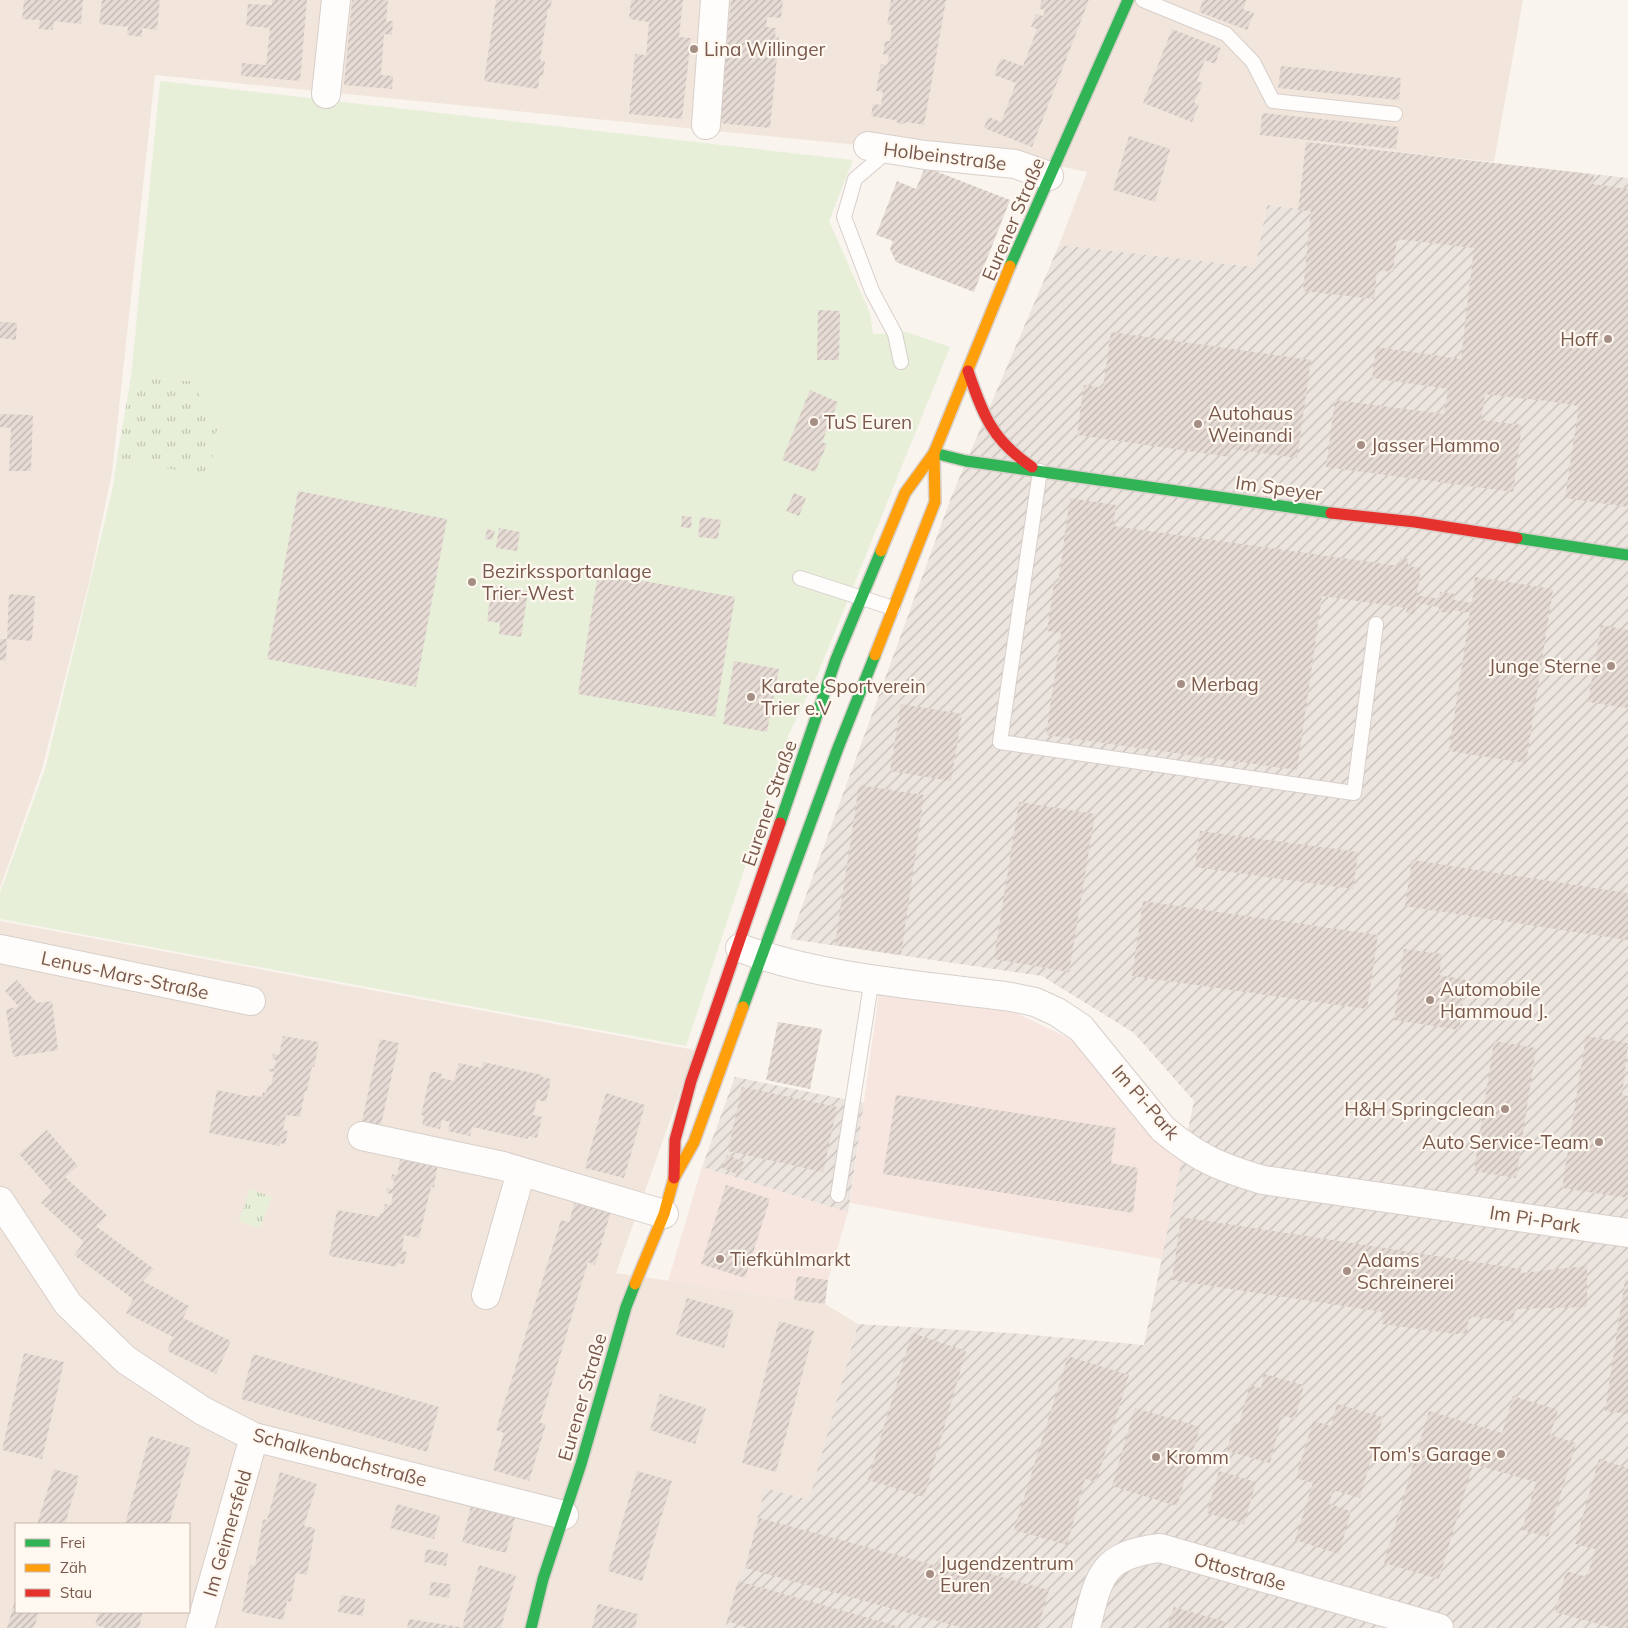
<svg xmlns="http://www.w3.org/2000/svg" width="1628" height="1628" font-family="Mulish,sans-serif">
	<defs>
		<pattern id="industrial-furrows" width="10" height="10" patternUnits="userSpaceOnUse" patternTransform="scale(1.25)"><rect width="10" height="10" fill="#ece4de"/><path d="M-1 1l2-2M0 10L10 0M9 11l2-2" fill="none" stroke="#c4bcb6"/></pattern>
		<pattern id="grass-tufts" width="24" height="20" patternUnits="userSpaceOnUse" patternTransform="scale(1.25)"><rect width="24" height="20" fill="#e7efd9"/><path d="M3 7l-1-3M5 7V3M7 7l1-3M15 17l-1-3M17 17v-4M19 17l1-3" fill="none" stroke="#c0c5b2"/></pattern>
		<pattern id="building-hatch" width="6" height="6" patternUnits="userSpaceOnUse" patternTransform="scale(1.25)"><rect width="6" height="6" fill="#e6dcd5"/><path d="M-1 1l2-2M0 6l6-6M5 7l2-2" fill="none" stroke="#bfb5af"/></pattern>
	</defs>
	<rect width="100%" height="100%" fill="#f9f4ee"/>
	<!-- residential -->
	<g fill="#f2e6dc" fill-rule="evenodd">
		<path d="M0 0H1523L1494 162 1306 142 1298 210 1267 205 1255 267 1059 245 1087 172 1036 161 868 146 155 75 112 473 89 583 42 769 0 888Z"/>
		<path d="M0 921 695 1050 616 1273 825 1304 858 1324 809 1501 765 1489 745 1568 738 1581 725 1628H0ZM16 1524H189V1612H16Z"/>
	</g>
	<!-- commercial -->
	<g fill="#f6e6df">
		<path d="M879 993 1016 1013 1071 1039 1127 1106 1182 1162 1162 1259 850 1203Z"/>
		<path d="M702 1167 848 1212 828 1280 825 1304 668 1281Z"/>
	</g>
	<!-- industrial -->
	<g fill="url(#industrial-furrows)">
		<path d="M1306 142 1628 178V1628H725L738 1581 745 1568 765 1488 809 1500 858 1324 1010 1333 1144 1345 1194 1101 1134 1033 1042 976 790 939 952 495 1059 245 1255 267 1267 205 1299 209Z"/>
		<path d="M735 1077 864 1103 848 1212 702 1167Z"/>
	</g>
	<!-- grass -->
	<g fill="url(#grass-tufts)">
		<path d="M131 377 190 381 218 423 210 478 117 458Z"/>
		<path d="M250 1189 272 1197 260 1228 239 1221Z"/>
	</g>
	<!-- garden -->
	<path fill="#e7efd9" d="M160 81 853 160 829 221 870 313 873 334H895L906 332 950 347 817 676 789 734 686 1046 0 919V893L46 766 113 487 117 458 210 477 218 423 190 381 131 377Z"/>
	<!-- building -->
	<g fill="url(#building-hatch)">
		<path d="M24 0H83L81 24 54 21 53 30 39 29 40 20 22 19Z"/>
		<path d="M102 0H160L157 30 142 28V37L127 35 128 27 99 24Z"/>
		<path d="M272 0H307L300 81 241 76 242 63 266 65 270 28 246 26 248 4 272 5Z"/>
		<path d="M352 0H388L386 21H393L392 35 384 34 381 75 393 76 392 89 344 85Z"/>
		<path d="M496 0H552L550 9H548L540 60 545 61 543 76 540 75 538 89 484 81Z"/>
		<path d="M631 0H683L679 37 691 38 682 119 629 114 635 54 646 55 649 22 629 19Z"/>
		<path d="M731 0H783L781 18 767 17 766 27 776 28 775 37H779L770 128 718 123Z"/>
		<path d="M891 0H946L924 125 907 122 900 125 895 120 871 116 873 104 881 105 883 92 876 91 881 64 887 65 889 55 883 54 885 41H890L892 25 887 24Z"/>
		<path d="M1042 0H1089L1032 147 984 128 988 117 1001 122 1016 83 994 75 1001 58 1023 66 1037 29 1031 27 1036 14 1043 16 1045 11 1039 8Z"/>
		<path d="M1203 0H1247L1243 9 1254 13 1247 30 1199 12Z"/>
		<path d="M1172 29 1221 48 1215 64 1205 60 1197 81 1203 83 1194 103 1199 105 1192 122 1143 103Z"/>
		<path d="M1281 66 1401 78 1399 100 1278 88Z"/>
		<path d="M1262 113 1399 127 1396 149 1260 135Z"/>
		<path d="M1129 136 1170 149 1155 202 1113 190Z"/>
		<path d="M1306 142 1581 173 1594 175 1593 184 1628 189V507L1565 498 1579 406 1547 401 1485 394 1481 420 1522 425 1513 492 1326 467 1335 400 1444 414 1448 389 1372 378 1376 347 1461 359 1474 248 1397 239 1393 272 1377 270 1374 299 1303 291 1311 211 1298 210Z"/>
		<path d="M925 167 1010 200 974 292 896 262 890 249 893 241 876 235 897 181 916 189Z"/>
		<path d="M818 310 840 311 839 360H817Z"/>
		<path d="M0 322 17 323 16 340 0 338Z"/>
		<path d="M1111 332 1311 360 1297 458 1231 449 1230 457 1077 435 1084 385 1103 388Z"/>
		<path d="M810 390 838 402 822 442 827 444 815 472 782 460Z"/>
		<path d="M0 414 33 415 31 471H9L11 428 0 427Z"/>
		<path d="M298 491 447 519 416 687 267 659Z"/>
		<path d="M794 493 806 498 799 516 786 511Z"/>
		<path d="M1070 498 1116 505 1113 526 1399 566 1400 558 1408 559V566L1421 568 1417 595 1439 599 1440 592 1455 594 1454 600 1472 603 1475 577 1553 589 1526 763 1449 751 1470 613 1452 610V613L1439 612V607L1416 603 1414 614 1406 613 1407 608 1322 596 1297 770 1046 735 1061 633 1047 631 1054 583 1058 584Z"/>
		<path d="M682 516 692 517 691 528 681 527Z"/>
		<path d="M700 517 721 520 718 539 698 537Z"/>
		<path d="M499 528 520 532 517 551 496 548Z"/>
		<path d="M487 529 495 531 492 540 485 539Z"/>
		<path d="M598 573 735 597 715 717 578 694Z"/>
		<path d="M492 585 528 591 521 637 499 634 500 623 487 621Z"/>
		<path d="M9 594 35 596 32 641 7 639Z"/>
		<path d="M1601 625 1628 630V708L1588 702Z"/>
		<path d="M0 639H7L6 661 0 660Z"/>
		<path d="M734 661 779 669 767 732 723 724Z"/>
		<path d="M901 704 962 714 951 781 890 771Z"/>
		<path d="M859 785 924 795 901 955 835 945Z"/>
		<path d="M1019 802 1095 814 1069 972 994 959Z"/>
		<path d="M1200 831 1358 852 1353 889 1195 867Z"/>
		<path d="M1412 860 1628 893V940L1405 906Z"/>
		<path d="M1143 901 1378 935 1367 1009 1132 976Z"/>
		<path d="M1404 949 1442 954 1439 975 1466 980 1459 1030 1394 1020Z"/>
		<path d="M17 980 37 1003 52 1001 58 1050 13 1057 6 1009 19 1007 5 991Z"/>
		<path d="M778 1022 822 1029 810 1089 766 1080Z"/>
		<path d="M283 1036 319 1042 314 1067 312 1066 307 1091H305L300 1117 286 1115 283 1130 288 1131 285 1144 280 1143 279 1146 209 1133 217 1090 251 1097 252 1095 262 1097 263 1092 266 1093 268 1084 271 1085 274 1072 268 1071 269 1068 274 1069 276 1060 272 1059 273 1054 279 1055Z"/>
		<path d="M1586 1036 1628 1043 1622 1095 1628 1096V1198L1562 1188Z"/>
		<path d="M380 1039 399 1043 380 1129 361 1125Z"/>
		<path d="M1494 1041 1536 1048 1516 1178 1474 1171Z"/>
		<path d="M483 1062 542 1075V1077L551 1079 546 1102 537 1100 533 1115 542 1117 537 1138 529 1136 527 1139 472 1127 470 1136 448 1131 450 1122 442 1120 440 1129 422 1125 424 1116 421 1115 431 1071 442 1074 441 1078 454 1081 459 1063 482 1068Z"/>
		<path d="M742 1087 837 1107 823 1172 728 1151Z"/>
		<path d="M606 1093 645 1105 624 1178 585 1168Z"/>
		<path d="M896 1095 1116 1128 1111 1163 1138 1168 1133 1213 883 1174Z"/>
		<path d="M47 1130 78 1166 65 1177 107 1215 96 1226 154 1269 143 1281 189 1306 183 1318 231 1341 216 1374 167 1351 173 1337 126 1313 133 1299 74 1255 84 1242 41 1203 52 1192 19 1154Z"/>
		<path d="M401 1155 438 1162 434 1187H431L419 1238 404 1235 402 1251 407 1252 404 1264 397 1263 396 1267 329 1256 337 1210 379 1217 380 1213H383L385 1204 391 1205 393 1194 386 1193 387 1188 393 1189 394 1180H391L392 1174 397 1175Z"/>
		<path d="M727 1155 744 1162 739 1175 722 1168Z"/>
		<path d="M726 1185 770 1199 745 1278 701 1264Z"/>
		<path d="M576 1197 612 1208 595 1265 588 1262 540 1423 546 1424 529 1481 493 1470 504 1433 496 1430 561 1220 569 1222Z"/>
		<path d="M1181 1217 1521 1269V1273L1587 1266V1307L1515 1309 1513 1322 1469 1316 1467 1333 1455 1334 1382 1324 1383 1312 1172 1280Z"/>
		<path d="M797 1276 828 1280 825 1304 794 1300Z"/>
		<path d="M1625 1280H1628V1414L1605 1411Z"/>
		<path d="M687 1298 734 1311 724 1348 676 1335Z"/>
		<path d="M779 1321 814 1331 776 1472 742 1463Z"/>
		<path d="M912 1333 966 1351 924 1497 868 1480Z"/>
		<path d="M24 1353 64 1362 42 1459 2 1450Z"/>
		<path d="M253 1354 439 1407 427 1452 241 1399Z"/>
		<path d="M1068 1356 1129 1375 1096 1482 1085 1479 1067 1545 1014 1530Z"/>
		<path d="M1264 1374 1304 1385 1295 1419 1282 1415 1270 1463 1227 1451 1234 1423 1239 1425 1250 1385 1261 1388Z"/>
		<path d="M660 1394 706 1408 695 1444 650 1430Z"/>
		<path d="M1513 1396 1558 1410 1550 1435 1576 1443 1548 1537 1522 1530 1536 1482 1473 1464 1439 1579 1384 1563 1429 1411 1502 1433Z"/>
		<path d="M1337 1404 1383 1417 1360 1498 1333 1490 1329 1504 1351 1511 1339 1554 1295 1540 1313 1483 1296 1478 1313 1421 1331 1426Z"/>
		<path d="M1135 1408 1200 1427 1177 1506 1112 1486Z"/>
		<path d="M150 1436 191 1448 169 1524H125Z"/>
		<path d="M1599 1459 1628 1468V1628H1613L1555 1612 1566 1571 1587 1577 1595 1549 1575 1544Z"/>
		<path d="M54 1469 79 1476 65 1524H37Z"/>
		<path d="M637 1471 672 1481 642 1581 608 1571Z"/>
		<path d="M1219 1471 1256 1482 1244 1524 1207 1513Z"/>
		<path d="M280 1472 317 1484 304 1526 315 1528 307 1575 296 1573 291 1602 287 1601 283 1620 242 1612 250 1565 255 1566 263 1519 267 1520Z"/>
		<path d="M397 1504 440 1516 434 1539 390 1528Z"/>
		<path d="M471 1506 515 1518 506 1553 462 1542Z"/>
		<path d="M759 1518 937 1566 939 1560 1049 1590 1038 1628H963L745 1568Z"/>
		<path d="M426 1549 448 1553 446 1566 424 1562Z"/>
		<path d="M479 1565 516 1576 501 1628H462Z"/>
		<path d="M738 1581 900 1627V1628H749L727 1621Z"/>
		<path d="M431 1582 451 1584 449 1598 429 1595Z"/>
		<path d="M341 1595 365 1599 363 1616 338 1612Z"/>
		<path d="M16 1597V1612H39L34 1628H7Z"/>
		<path d="M598 1604 638 1614 635 1628H592Z"/>
		<path d="M1174 1607 1226 1622 1224 1628H1167Z"/>
		<path d="M99 1612H143L139 1628H106L95 1625Z"/>
		<path d="M409 1619 460 1627V1628H407Z"/>
	</g>
	<g fill="none" stroke-linecap="round" stroke-linejoin="round">
		<defs>
			<g id="lane">
				<path d="M1143 0 1226 34 1253 62 1273 101 1395 114"/>
				<path d="M889 150 855 179 844 217 872 291 895 334 901 362"/>
				<path d="M1040 471 1000 742 1354 793 1376 624"/>
				<path d="M800 578 893 608"/>
				<path d="M838 1195 872 978"/>
			</g>
			<g id="street">
				<path d="M326 94 336 0"/>
				<path d="M706 125 715 0"/>
				<path d="M868 146 925 155 1015 164 1049 176"/>
				<path d="M740 948C823 979 923 985 1011 997L1035 1002 1057 1012 1081 1028 1163 1129C1198 1158 1219 1167 1263 1180L1628 1233"/>
				<path d="M0 949 251 1001"/>
				<path d="M362 1136 503 1166 664 1214"/>
				<path d="M0 1201 68 1304 126 1360 203 1411 254 1437 564 1515"/>
				<path d="M486 1295 521 1172"/>
				<path d="M200 1628 254 1437"/>
				<path d="M1086 1628C1099 1576 1101 1555 1160 1548L1439 1628"/>
			</g>
			<g id="fast">
				<path d="M1010 266 1128 0"/>
				<path d="M934 453 966 461 1331 513"/>
				<path d="M1517 538 1628 555"/>
				<path d="M780 823 836 659 881 551"/>
				<path d="M743 1007 838 748 875 655"/>
				<path d="M531 1628 543 1579 581 1464 626 1307 635 1284"/>
			</g>
			<g id="slow">
				<path d="M881 551 905 493 934 453 1010 266"/>
				<path d="M875 655 935 502 934 453"/>
				<path d="M635 1284 664 1214 674 1178 694 1142 743 1007"/>
			</g>
			<g id="jam">
				<path d="M968 371C983 415 992 440 1032 467"/>
				<path d="M1331 513 1415 522 1517 538"/>
				<path d="M674 1178 675 1140 691 1081 780 823"/>
			</g>
		</defs>
		<!-- lane casing -->
		<use href="#lane" stroke="#d8cfca" stroke-width="16"/>
		<!-- street casing -->
		<use href="#street" stroke="#d8cfca" stroke-width="30"/>
		<!-- fast casing -->
		<use href="#fast" stroke="#d8cfca" stroke-width="14"/>
		<!-- slow casing -->
		<use href="#slow" stroke="#d8cfca" stroke-width="14"/>
		<!-- jam casing -->
		<use href="#jam" stroke="#d8cfca" stroke-width="14"/>
		<!-- lane -->
		<use href="#lane" stroke="#fefdfc" stroke-width="14"/>
		<!-- street -->
		<use href="#street" stroke="#fefdfc" stroke-width="28"/>
		<!-- fast -->
		<use href="#fast" stroke="#30b455" stroke-width="11"/>
		<!-- slow -->
		<use href="#slow" stroke="#ff9f0a" stroke-width="11"/>
		<!-- jam -->
		<use href="#jam" stroke="#e5322d" stroke-width="11"/>
	</g>
	<!-- markers -->
	<g fill="#a58f85" stroke="#fff8f0" stroke-width="2">
		<circle cx="694" cy="49" r="5"/>
		<circle cx="1608" cy="339" r="5"/>
		<circle cx="814" cy="422" r="5"/>
		<circle cx="1198" cy="424" r="5"/>
		<circle cx="1361" cy="445" r="5"/>
		<circle cx="472" cy="582" r="5"/>
		<circle cx="1611" cy="666" r="5"/>
		<circle cx="1181" cy="684" r="5"/>
		<circle cx="751" cy="697" r="5"/>
		<circle cx="1430" cy="1000" r="5"/>
		<circle cx="1505" cy="1109" r="5"/>
		<circle cx="1599" cy="1142" r="5"/>
		<circle cx="720" cy="1259" r="5"/>
		<circle cx="1347" cy="1271" r="5"/>
		<circle cx="1501" cy="1454" r="5"/>
		<circle cx="1156" cy="1457" r="5"/>
		<circle cx="930" cy="1574" r="5"/>
	</g>
	<g text-anchor="middle" dominant-baseline="central" stroke-width="4.5" stroke-linejoin="round" paint-order="stroke">
		<!-- poi labels -->
		<g font-size="19" fill="#78594c" stroke="#fff8f0" text-anchor="start">
			<text x="704" y="49">Lina Willinger</text>
			<text x="1598" y="339" text-anchor="end">Hoff</text>
			<text x="1208" y="413">Autohaus<tspan x="1208" dy="22">Weinandi</tspan></text>
			<text x="824" y="422">TuS Euren</text>
			<text x="1371" y="445">Jasser Hammo</text>
			<text x="482" y="571">Bezirkssportanlage<tspan x="482" dy="22">Trier-West</tspan></text>
			<text x="1601" y="666" text-anchor="end">Junge Sterne</text>
			<text x="1191" y="684">Merbag</text>
			<text x="761" y="686">Karate Sportverein<tspan x="761" dy="22">Trier e.V</tspan></text>
			<text x="1440" y="989">Automobile<tspan x="1440" dy="22">Hammoud J.</tspan></text>
			<text x="1495" y="1109" text-anchor="end">H&amp;H Springclean</text>
			<text x="1589" y="1142" text-anchor="end">Auto Service-Team</text>
			<text x="730" y="1259">Tiefkühlmarkt</text>
			<text x="1357" y="1260">Adams<tspan x="1357" dy="22">Schreinerei</tspan></text>
			<text x="1491" y="1454" text-anchor="end">Tom's Garage</text>
			<text x="1166" y="1457">Kromm</text>
			<text x="940" y="1563">Jugendzentrum<tspan x="940" dy="22">Euren</tspan></text>
		</g>
		<!-- street labels -->
		<g font-size="19" fill="#78594c" stroke="#fff8f0">
			<text transform="translate(945 156) rotate(7)">Holbeinstraße</text>
			<text transform="translate(1013 219) rotate(-67)">Eurener Straße</text>
			<text transform="translate(1279 488) rotate(8)">Im Speyer</text>
			<text transform="translate(769 803) rotate(-71)">Eurener Straße</text>
			<text transform="translate(125 975) rotate(12)">Lenus-Mars-Straße</text>
			<text transform="translate(1146 1102) rotate(49)">Im Pi-Park</text>
			<text transform="translate(1535 1219) rotate(9)">Im Pi-Park</text>
			<text transform="translate(582 1397) rotate(-74)">Eurener Straße</text>
			<text transform="translate(340 1457) rotate(15)">Schalkenbachstraße</text>
			<text transform="translate(227 1533) rotate(-74)">Im Geimersfeld</text>
			<text transform="translate(1240 1571) rotate(16)">Ottostraße</text>
		</g>
	</g>
	<!-- legend -->
	<rect x="15" y="1523" width="175" height="90" fill="#fff8f0" stroke="#c9b8ae"/>
	<rect x="25" y="1539" width="25" height="8" fill="#30b455" stroke="#c9b8ae"/>
	<text x="60" y="1548" font-size="15" fill="#78594c">Frei</text>
	<rect x="25" y="1564" width="25" height="8" fill="#ff9f0a" stroke="#c9b8ae"/>
	<text x="60" y="1573" font-size="15" fill="#78594c">Zäh</text>
	<rect x="25" y="1589" width="25" height="8" fill="#e5322d" stroke="#c9b8ae"/>
	<text x="60" y="1598" font-size="15" fill="#78594c">Stau</text>
</svg>
